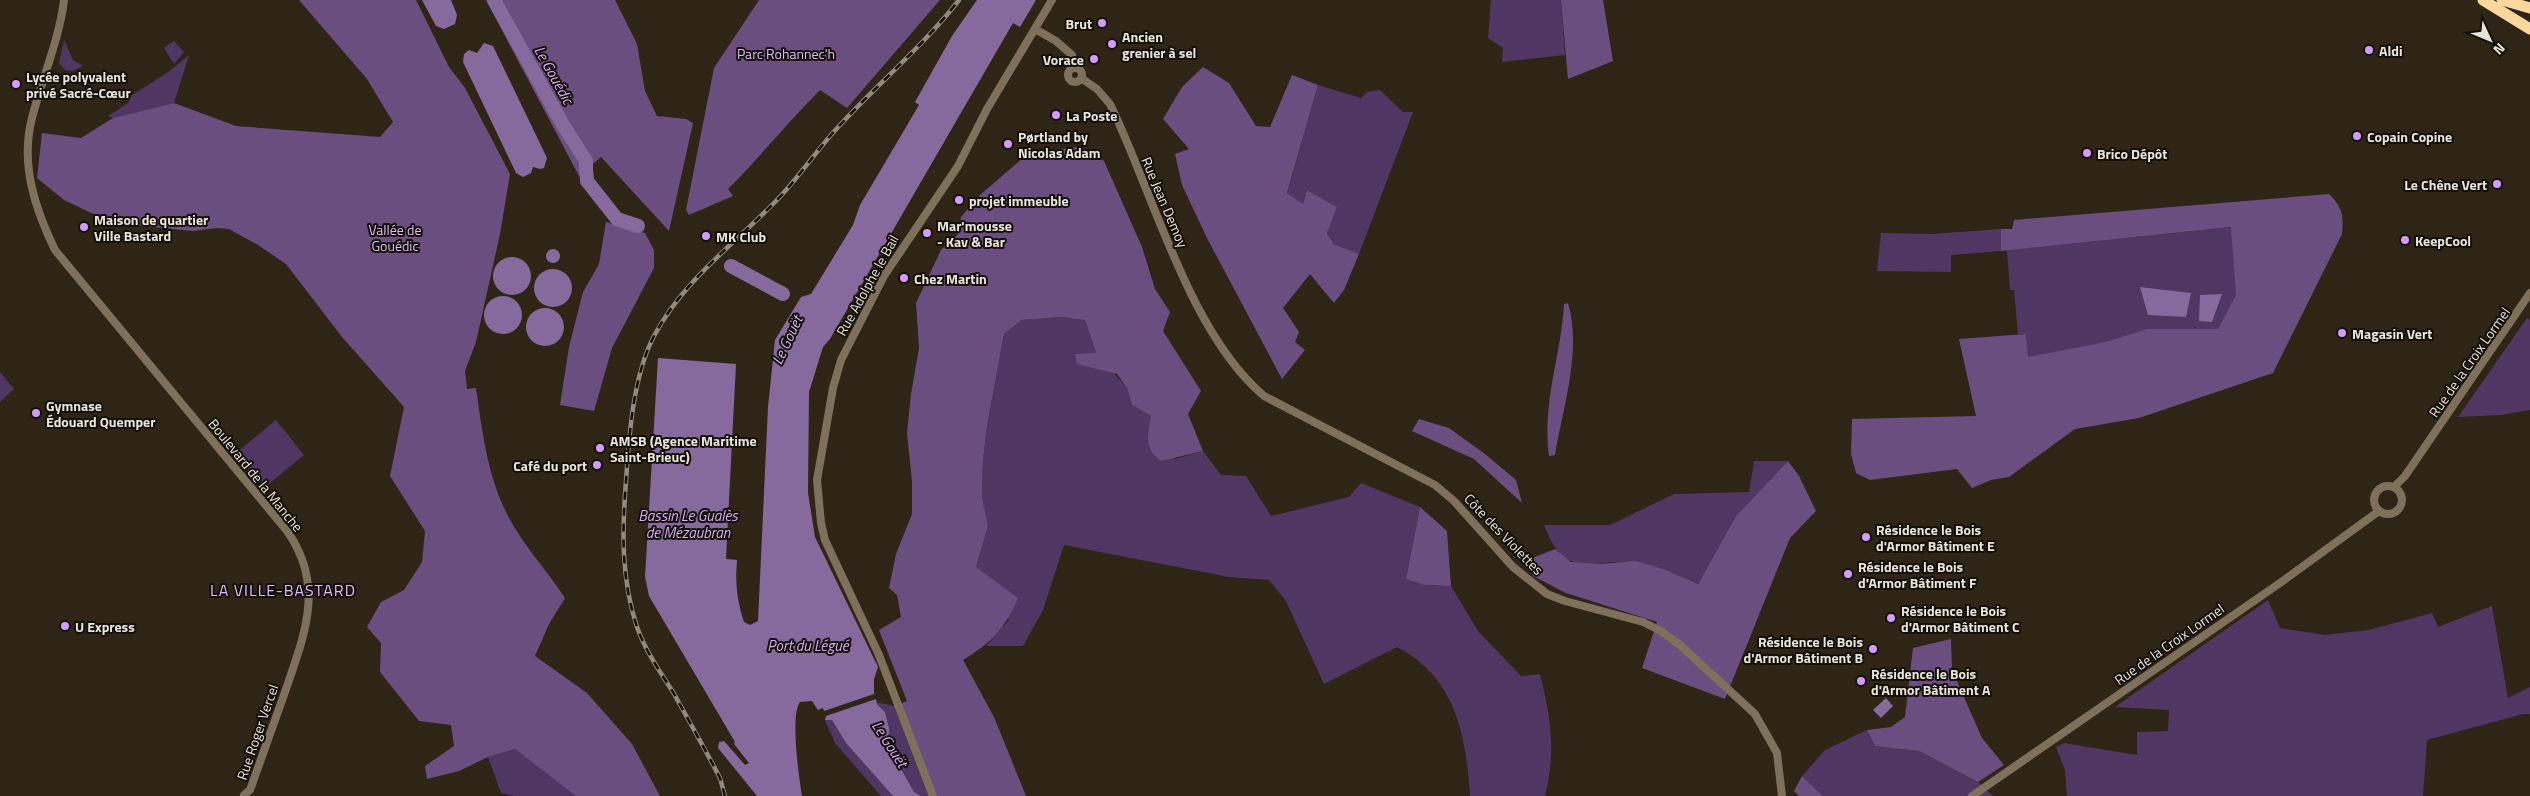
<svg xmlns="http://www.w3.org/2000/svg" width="2530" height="796" font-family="'Titillium Web',sans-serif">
	<rect width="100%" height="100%" fill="#2e2516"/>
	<!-- green -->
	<g fill="#503663">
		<path d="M1491 0H1561L1565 55 1502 62 1503 48 1488 38Z"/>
		<path d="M64 40 73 60 83 66 73 71 65 70 59 63Z"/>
		<path d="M174 41 184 52 174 64 164 48Z"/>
		<path d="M189 55 174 103 113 118 108 116 128 103 132 95 167 73Z"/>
		<path d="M1318 85 1361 98 1367 92 1380 90 1403 112H1413L1359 254 1334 244 1327 232 1337 207 1307 190 1303 204 1287 194Z"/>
		<path d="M2232 227 2237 295 2218 329H2147L2105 342 2027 358 2026 334H2018L2014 290H2010L2007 250Z"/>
		<path d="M2001 229V251L1951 255V272L1877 271 1881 233 1932 234Z"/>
		<path d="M1061 317 1085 320 1096 353 1127 388 1132 405 1151 416 1175 459 1203 451 1221 475 1246 476 1271 516 1349 497 1361 483 1420 507 1406 579 1424 585 1451 586 1478 631 1521 676 1540 674C1551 718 1556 751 1545 796H1470C1466 735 1456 678 1397 647L1324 684 1286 601 1269 580 1229 577 1064 545 1043 610 1023 646H986L1009 620 976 567 988 526 982 497 983 460 987 426 1004 334 1022 320Z"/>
		<path d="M2527 318 2530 320V410L2501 415 2458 417Z"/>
		<path d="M0 372 14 389 0 402Z"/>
		<path d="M276 420 304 455 264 488 235 454Z"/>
		<path d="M1754 461H1788L1736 516 1698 584C1672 573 1645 561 1617 562 1602 562 1585 568 1571 561 1556 555 1550 539 1544 525H1610L1674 494 1749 492Z"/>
		<path d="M2268 600 2280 628 2325 635 2369 630 2432 613 2438 627 2492 606 2508 698 2530 687V714H2523L2427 740 2423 796H2067L2065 770 2056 747 2064 743 2137 755V732L2168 731 2169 710 2115 707Z"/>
		<path d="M876 702 894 706 929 796H921L914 792 901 769 893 761 888 752 889 728 885 712Z"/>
		<path d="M825 720H832L846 743 893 796H881L835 743Z"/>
		<path d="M1867 730 1875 746 1919 751 1978 782 1993 796H1823L1802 776 1825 750Z"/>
		<path d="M515 749 573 793 576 796H514L501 793 488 757Z"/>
	</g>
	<!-- forest -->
	<g fill="#6a4e7f">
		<path d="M299 0H416L449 67 465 88 510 174 500 234 476 342 465 371 467 389 476 388C482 430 487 473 506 512 521 543 546 569 565 598L549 624 535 656 587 693 632 744 660 796H576L515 749 488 757 459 771 427 779 425 766 454 746 451 725 419 721 380 672 381 643 367 627 381 602 404 590 422 562 425 531 390 476 404 407 342 337 286 264 258 245 229 229 217 228 193 231 112 223 64 200 37 178 42 133 81 138 113 118 174 103 236 126 380 137 393 122 367 79Z"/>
		<path d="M486 0H615L637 44 645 91 657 116 686 119 693 123 669 231 601 157 579 176Z"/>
		<path d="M759 0H940L847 108 820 90C788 122 760 157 728 189L733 196 689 215 686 210 714 68Z"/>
		<path d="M1561 0H1603L1613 61 1568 79Z"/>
		<path d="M1203 67 1229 83 1256 126 1270 127 1292 75 1318 85 1287 193 1303 204 1307 190 1337 207 1327 233 1334 244 1359 254 1344 290 1334 303 1310 274 1283 308 1299 332 1295 342 1305 350 1282 379 1207 238 1182 185 1175 154 1189 149 1163 119 1182 87Z"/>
		<path d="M1079 147 1104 161 1142 247 1155 289 1170 312 1163 331 1201 391 1188 414 1203 451 1161 461C1143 448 1148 435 1151 416L1132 405 1127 388 1117 374 1077 364 1075 354 1096 353 1085 320 1061 317 1022 320 1004 334 987 426 983 460 982 497 988 526 976 567 1018 598C1005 629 991 643 963 660L994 717 1026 796H929L894 706 907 701 879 630 901 617 897 595 889 588 896 554 912 514V481L907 433 911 394 919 348 916 303 941 250 958 234 961 217 980 195 1031 151C1042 153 1066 148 1079 147Z"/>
		<path d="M2329 194C2342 206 2344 216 2342 234L2273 373 2139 418 2075 429 2009 477 1991 480 1972 488 1957 469 1870 480 1856 473 1851 454 1852 419 1976 416 1959 339 2026 334 2028 357 2105 342 2147 329H2218L2236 295 2231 227 2001 251V229H2012L2014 220Z"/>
		<path d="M606 222 645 233 654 250V268L612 348 594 411 560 405 569 347 583 292 599 264Z"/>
		<path d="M1568 303C1582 351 1563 407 1555 455L1549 456C1542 401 1561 357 1564 304Z"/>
		<path d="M1419 419 1449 428 1485 454 1516 480 1522 503 1474 459 1412 431Z"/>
		<path d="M1788 461 1799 476 1816 511 1790 538 1725 699 1642 668 1657 622 1566 593 1533 576 1525 561 1555 549 1571 562 1598 564 1636 561 1663 569 1698 584 1736 516Z"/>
		<path d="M1420 507 1447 531 1451 586 1424 585 1406 579Z"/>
		<path d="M1951 639 1952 670 1982 738 2004 765 1978 782 1919 751 1875 746 1867 730 1891 727 1905 717 1913 648Z"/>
		<path d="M1802 776 1823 796H1799L1794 791Z"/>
	</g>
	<!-- water -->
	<g fill="#876a9d">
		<path d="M422 0H451L457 15 455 24 444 29 436 26Z"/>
		<path d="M977 0H1036L1020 27 1013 23 830 339 823 347 809 392 808 493 815 537 878 667 874 679V694L824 711 823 708 818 710 812 701 800 702C790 715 799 778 802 796H757L718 748 719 742 724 741 745 765 749 763 734 744 735 742 649 596 645 577 658 358 736 364 726 559 737 560C735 583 737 601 744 622L750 625 758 621 768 407 775 340 801 297 811 294 853 225 860 205 919 105 915 102 952 36Z"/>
		<path d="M484 43 493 46 547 158 544 168 540 169 533 167 531 173 523 177 516 173 463 62 464 54 469 50 477 53Z"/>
		<circle cx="553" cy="256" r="7"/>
		<circle cx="512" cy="276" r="19"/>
		<circle cx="553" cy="288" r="19"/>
		<path d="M2140 287 2191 293 2186 317 2148 315Z"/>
		<path d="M2222 294 2212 322 2199 321 2200 295Z"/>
		<circle cx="503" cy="315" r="19"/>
		<circle cx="545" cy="327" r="19"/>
		<path d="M1886 698 1893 706 1881 718 1873 710Z"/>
		<path d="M876 699 877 704 885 712 889 728 888 752 893 761 901 769 914 792 921 796H893L846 743 832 720H825L826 716Z"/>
	</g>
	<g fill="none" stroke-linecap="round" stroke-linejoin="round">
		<!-- river -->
		<g stroke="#876a9d" stroke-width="14">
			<path d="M494 0 563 125 586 161V166"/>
			<path d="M586 168 587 181 617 219 638 226"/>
			<path d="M731 266 783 294"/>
		</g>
		<!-- minor -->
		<g stroke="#7e705a" stroke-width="8">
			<path d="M64 0C59 41 42 78 32 118 20 164 35 209 55 250L287 531C326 586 304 636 285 692 273 725 262 757 250 790L244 795"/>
			<path d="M1035 29 1056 41 1072 55 1073 68"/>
			<circle cx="1075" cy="75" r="7"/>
			<path d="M1081 78 1097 89 1110 104C1153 192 1189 333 1264 396L1435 485 1454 501 1513 567 1547 594 1565 601 1643 622 1661 631 1681 646 1755 714 1777 753 1782 796"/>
			<circle cx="2388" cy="500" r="14"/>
			<path d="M2394 487 2405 476 2530 293"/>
			<path d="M933 796 879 655 825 540 821 523 817 480 833 388 841 360 884 276 958 166 987 109 1052 0"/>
			<path d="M1972 796 2280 583 2379 511"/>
		</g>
		<!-- highway -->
		<g stroke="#fad79d" stroke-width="11">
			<path d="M2483 0 2530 29"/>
			<path d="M2502 0 2530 8"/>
		</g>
		<defs>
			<path id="rail" d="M725 796 720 778C705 749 689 721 673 692 660 672 645 650 637 627 621 579 622 531 626 481 629 436 633 376 654 336 683 281 733 245 775 202 799 178 817 149 841 124 880 82 924 45 959 0"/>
		</defs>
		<!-- rail casing -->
		<use href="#rail" stroke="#928a7f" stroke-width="4.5"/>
		<!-- rail -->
		<use href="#rail" stroke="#130f09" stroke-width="2.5" stroke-dasharray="8" stroke-linecap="butt"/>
	</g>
	<!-- markers -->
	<g fill="#d39cfc" stroke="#130f09" stroke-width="2">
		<circle cx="1102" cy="23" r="5"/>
		<circle cx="1112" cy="44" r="5"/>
		<circle cx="2369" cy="50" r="5"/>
		<circle cx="1094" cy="59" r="5"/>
		<circle cx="16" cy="84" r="5"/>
		<circle cx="1056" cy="115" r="5"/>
		<circle cx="2357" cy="136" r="5"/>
		<circle cx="1008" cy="144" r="5"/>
		<circle cx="2087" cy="153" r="5"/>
		<circle cx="2497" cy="184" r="5"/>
		<circle cx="959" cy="200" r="5"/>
		<circle cx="84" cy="227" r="5"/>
		<circle cx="927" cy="233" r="5"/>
		<circle cx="706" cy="236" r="5"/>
		<circle cx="2405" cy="240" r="5"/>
		<circle cx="904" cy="278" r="5"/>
		<circle cx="2342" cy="333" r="5"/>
		<circle cx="36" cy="413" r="5"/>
		<circle cx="600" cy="448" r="5"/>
		<circle cx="597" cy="465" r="5"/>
		<circle cx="1866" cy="537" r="5"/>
		<circle cx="1848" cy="574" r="5"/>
		<circle cx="1891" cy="618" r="5"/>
		<circle cx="65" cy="626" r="5"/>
		<circle cx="1873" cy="649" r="5"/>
		<circle cx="1861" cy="681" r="5"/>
	</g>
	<g text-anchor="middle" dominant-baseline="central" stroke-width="4" stroke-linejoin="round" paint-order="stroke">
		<!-- poi labels -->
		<g font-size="14" font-weight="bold" fill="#e9e3da" stroke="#130f09" text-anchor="start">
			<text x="1092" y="23" text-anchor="end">Brut</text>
			<text x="1122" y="36">Ancien<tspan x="1122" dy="16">grenier à sel</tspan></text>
			<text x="2379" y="50">Aldi</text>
			<text x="1084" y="59" text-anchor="end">Vorace</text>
			<text x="26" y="76">Lycée polyvalent<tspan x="26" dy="16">privé Sacré-Cœur</tspan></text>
			<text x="1066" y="115">La Poste</text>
			<text x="1018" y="136">Pørtland by<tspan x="1018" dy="16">Nicolas Adam</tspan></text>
			<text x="2367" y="136">Copain Copine</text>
			<text x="2097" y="153">Brico Dépôt</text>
			<text x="2487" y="184" text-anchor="end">Le Chêne Vert</text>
			<text x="969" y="200">projet immeuble</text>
			<text x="94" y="219">Maison de quartier<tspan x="94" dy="16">Ville Bastard</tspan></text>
			<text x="937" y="225">Mar'mousse<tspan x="937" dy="16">- Kav &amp; Bar</tspan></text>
			<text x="716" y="236">MK Club</text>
			<text x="2415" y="240">KeepCool</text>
			<text x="914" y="278">Chez Martin</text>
			<text x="2352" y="333">Magasin Vert</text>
			<text x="46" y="405">Gymnase<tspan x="46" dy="16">Édouard Quemper</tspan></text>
			<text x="610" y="440">AMSB (Agence Maritime<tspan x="610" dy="16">Saint-Brieuc)</tspan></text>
			<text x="587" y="465" text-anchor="end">Café du port</text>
			<text x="1876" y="529">Résidence le Bois<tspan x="1876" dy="16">d'Armor Bâtiment E</tspan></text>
			<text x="1858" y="566">Résidence le Bois<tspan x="1858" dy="16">d'Armor Bâtiment F</tspan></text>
			<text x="1901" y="610">Résidence le Bois<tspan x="1901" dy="16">d'Armor Bâtiment C</tspan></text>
			<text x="75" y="626">U Express</text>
			<text x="1863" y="641" text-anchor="end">Résidence le Bois<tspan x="1863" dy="16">d'Armor Bâtiment B</tspan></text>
			<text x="1871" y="673">Résidence le Bois<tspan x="1871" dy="16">d'Armor Bâtiment A</tspan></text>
		</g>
		<!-- park labels -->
		<g font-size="14" fill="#debcf9" stroke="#130f09">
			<text x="786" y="53">Parc Rohannec'h</text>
			<text x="395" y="229">Vallée de<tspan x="395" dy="16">Gouédic</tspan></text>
		</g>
		<!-- street labels -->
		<g font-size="14" fill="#e9e3da" stroke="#130f09">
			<text transform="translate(1165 202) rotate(67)">Rue Jean Demoy</text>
			<text transform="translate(867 285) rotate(-61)">Rue Adolphe le Bail</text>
			<text transform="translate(2469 362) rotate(-55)">Rue de la Croix Lormel</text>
			<text transform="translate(256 475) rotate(51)">Boulevard de la Manche</text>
			<text transform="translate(1504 534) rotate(46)">Côte des Violettes</text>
			<text transform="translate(2169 644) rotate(-35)">Rue de la Croix Lormel</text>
			<text transform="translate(257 732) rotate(-71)">Rue Roger Vercel</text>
		</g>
		<!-- water labels -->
		<g font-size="15" font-style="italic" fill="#d8adf9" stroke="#130f09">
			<text transform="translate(554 75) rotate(61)">Le Gouédic</text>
			<text transform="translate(787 340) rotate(-65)">Le Gouët</text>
			<text x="688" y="515">Bassin Le Gualès<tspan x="688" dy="17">de Mézaubran</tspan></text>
			<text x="808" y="645">Port du Légué</text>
			<text transform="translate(890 744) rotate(57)">Le Gouët</text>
		</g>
		<!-- quarter labels -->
		<g font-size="16" letter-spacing="1" fill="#e1bbfe" stroke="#130f09">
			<text x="283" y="590">LA VILLE-BASTARD</text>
		</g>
	</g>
	<!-- north arrow -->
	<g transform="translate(2490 40) rotate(134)" stroke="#130f09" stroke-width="4" paint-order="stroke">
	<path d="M0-4L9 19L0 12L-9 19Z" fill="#e9e3da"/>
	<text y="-8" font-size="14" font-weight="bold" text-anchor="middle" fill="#e9e3da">N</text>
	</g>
</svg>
